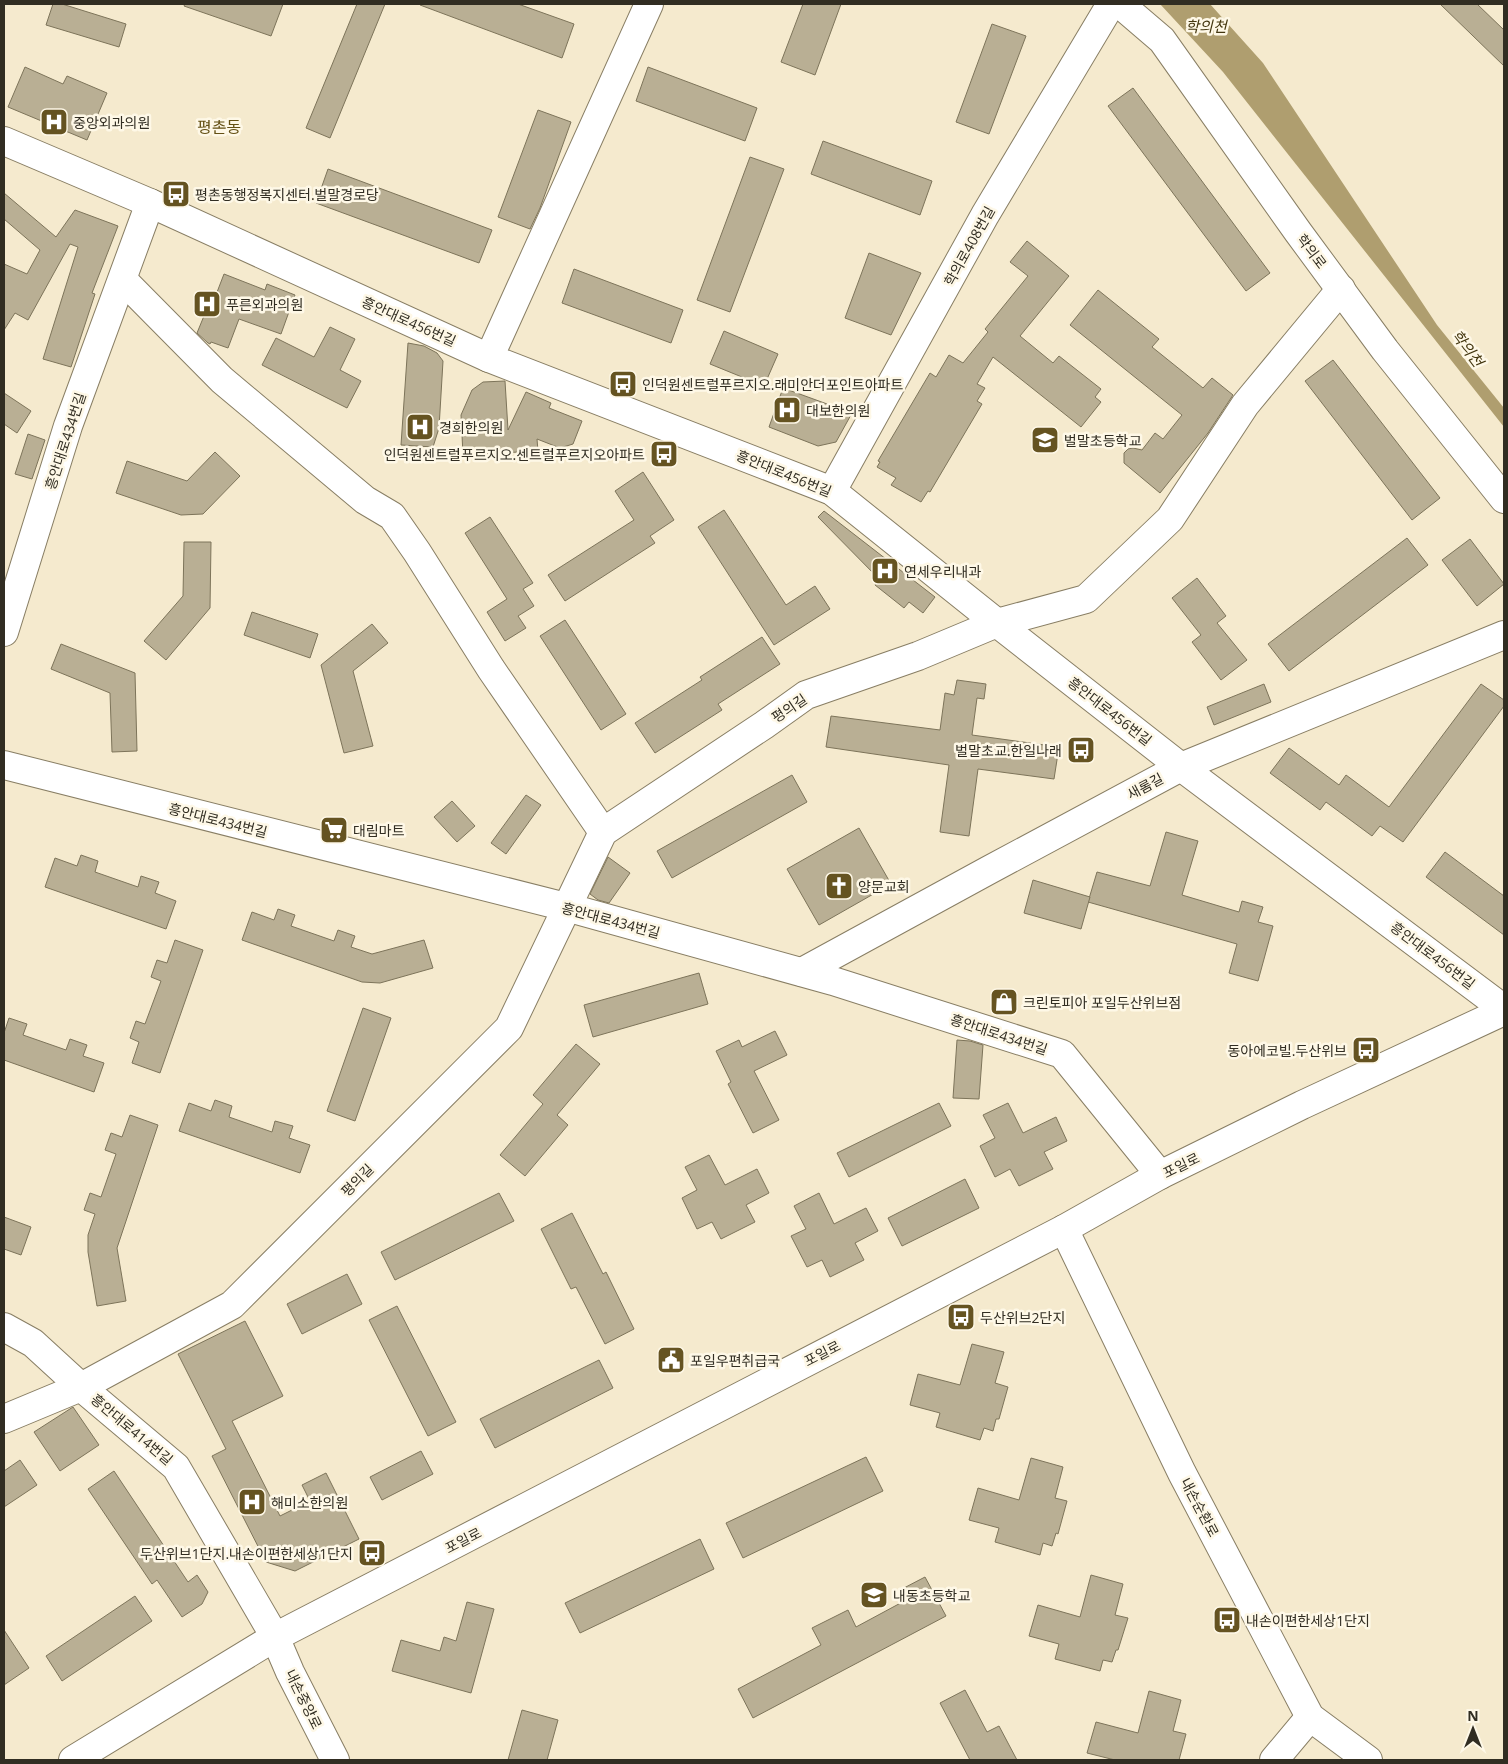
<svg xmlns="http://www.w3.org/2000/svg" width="1508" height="1764" font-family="'Open Sans','Noto Sans KR',sans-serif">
	<rect width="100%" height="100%" fill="#f5eace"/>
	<!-- water -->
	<path fill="#af9e6f" d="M1160 4H1210L1263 63 1437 325 1504 408V427L1223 72Z"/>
	<!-- building -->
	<g fill="#b9af94" stroke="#7d745a">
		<path d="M53 4H62L126 24 119 47 46 25Z"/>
		<path d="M185 4H283L271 36 184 6Z"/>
		<path d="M357 4H385L330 138 306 128Z"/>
		<path d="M420 4H518L574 24 562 58 420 5Z"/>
		<path d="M803 4H841L815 75 781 62Z"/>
		<path d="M1440 4H1477L1504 30V66Z"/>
		<path d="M992 24 1026 36 989 134 956 122Z"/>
		<path d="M25 67 63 84 67 76 107 93 87 140 8 107Z"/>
		<path d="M648 67 757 108 745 141 636 101Z"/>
		<path d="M1133 88 1270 273 1246 291 1108 106Z"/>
		<path d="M538 110 571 122 540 208 530 229 498 217Z"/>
		<path d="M823 141 932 181 920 215 811 174Z"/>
		<path d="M750 157 784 169 730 312 697 300Z"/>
		<path d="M328 169 492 230 479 263 316 203Z"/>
		<path d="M4 193 56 237 75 210 118 226 92 293 95 294 71 367 43 359 78 247 70 244 28 320 15 313 4 330V264L27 274 40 250 4 219Z"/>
		<path d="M1027 241 1069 276 1020 336 1053 363 1059 356 1101 389 1095 397 1101 402 1081 427 993 357 977 384 985 388 977 401 982 404 930 492 928 491 921 502 891 485 896 478 877 467 880 462 878 461 930 373 936 377 949 355 963 363 988 332 985 329 1028 276 1010 262Z"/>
		<path d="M869 253 921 273 891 335 845 318Z"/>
		<path d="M574 269 683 310 671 343 562 303Z"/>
		<path d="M224 274 265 290 267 284 295 295 281 334 239 319 228 348 211 342 210 344 208 343 197 333 206 311 209 313Z"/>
		<path d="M1098 290 1159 339 1152 347 1203 388 1212 378 1233 395 1208 433 1160 493 1124 463V453L1128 449 1133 448 1142 450 1155 433 1163 439 1182 415 1070 325Z"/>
		<path d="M330 327 355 339 340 370 361 381 347 408 262 365 276 338 314 357Z"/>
		<path d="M724 331 778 354 764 386 710 364Z"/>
		<path d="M408 343 424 346 437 353 443 361 439 428 433 447 401 445Z"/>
		<path d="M1333 360 1440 498 1412 520 1305 381Z"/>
		<path d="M505 381 508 430 526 392 551 403 549 408 582 421 573 444 560 448 537 439 538 451 463 455 461 415 472 390 483 382Z"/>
		<path d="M783 388 852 413 836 442 818 446 769 427Z"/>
		<path d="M4 393 31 411 17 433 4 424Z"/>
		<path d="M28 434 45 440 32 479 15 474Z"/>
		<path d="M215 452 240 476 203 514 181 515 116 493 127 461 187 481Z"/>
		<path d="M643 472 674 520 650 536 655 543 565 601 548 575 634 520 615 491Z"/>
		<path d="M724 510 786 605 815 586 830 609 774 645 698 527Z"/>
		<path d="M824 511 935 597 923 613 909 602 904 608 875 585 879 579 818 517Z"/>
		<path d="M490 517 533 583 523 589 534 606 518 616 526 628 505 641 487 612 507 599 465 533Z"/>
		<path d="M1407 538 1428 565 1289 671 1268 644Z"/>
		<path d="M1470 539 1504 584 1477 606 1442 560Z"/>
		<path d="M184 542H211L210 608 166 660 144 641 183 596Z"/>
		<path d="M1197 578 1226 616 1217 623 1247 660 1221 680 1192 642 1201 635 1172 598Z"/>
		<path d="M252 612 318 634 310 658 244 635Z"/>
		<path d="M565 620 626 714 601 730 540 636Z"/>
		<path d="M372 624 388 643 353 671 373 746 344 753 321 665Z"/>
		<path d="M762 637 780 664 718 704 722 710 655 753 635 723 702 680 700 677Z"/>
		<path d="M61 644 135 673 137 751 112 752 110 693 51 669Z"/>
		<path d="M957 680 986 684 984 699 977 698 972 735 1059 747 1054 779 978 769 969 836 940 832 949 765 826 747 831 716 940 730 945 693 954 695Z"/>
		<path d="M1264 684 1271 702 1214 725 1207 707Z"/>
		<path d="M1481 684 1504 700V706L1403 842 1380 826 1372 836 1326 802 1320 810 1270 773 1289 748 1339 785 1346 775 1389 807Z"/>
		<path d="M792 775 807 802 672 878 657 851Z"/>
		<path d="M526 795 541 805 506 854 491 843Z"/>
		<path d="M452 801 475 826 457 842 434 817Z"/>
		<path d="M859 828 891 884 819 925 787 869Z"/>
		<path d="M1166 832 1198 841 1182 895 1239 912 1242 901 1263 907 1258 922 1273 926 1258 981 1229 973 1237 944 1088 902 1097 872 1150 886Z"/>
		<path d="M1445 852 1504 896V935L1426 877Z"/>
		<path d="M81 855 98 861 95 872 138 887 141 876 159 882 155 893 176 901 166 929 45 887 55 858 77 866Z"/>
		<path d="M608 857 630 873 609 903 598 900 590 894Z"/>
		<path d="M1033 880 1090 897 1081 929 1024 913Z"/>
		<path d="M278 909 295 915 291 926 334 941 338 930 355 936 351 947 372 954 424 940 433 968 380 983 362 982 242 940 252 912 274 920Z"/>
		<path d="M175 940 203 950 160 1073 132 1063 139 1042 130 1038 136 1021 145 1024 161 981 151 977 157 960 167 963Z"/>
		<path d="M699 973 708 1004 593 1037 584 1005Z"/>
		<path d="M363 1008 391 1018 355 1121 327 1111Z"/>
		<path d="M9 1018 27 1024 23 1035 66 1050 70 1039 87 1045 83 1056 104 1063 94 1092 4 1060V1033Z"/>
		<path d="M775 1031 787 1055 754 1071 779 1120 753 1133 728 1084 731 1082 716 1051 739 1040 742 1047Z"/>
		<path d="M957 1040 970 1041 983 1045 979 1099 953 1098Z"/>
		<path d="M576 1044 600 1064 557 1115 568 1125 525 1176 500 1155 543 1104 533 1095Z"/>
		<path d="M215 1100 232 1106 229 1117 272 1132 275 1121 293 1126 289 1138 310 1145 300 1173 179 1131 189 1103 211 1111Z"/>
		<path d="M939 1103 951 1126 849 1177 837 1153Z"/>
		<path d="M1008 1103 1023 1133 1056 1117 1067 1141 1044 1152 1053 1169 1019 1186 1010 1169 995 1177 980 1146 995 1138 983 1115Z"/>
		<path d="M130 1115 158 1125 117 1248 126 1301 97 1306 88 1252V1235L95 1214 84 1210 90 1193 101 1197 116 1154 105 1150 111 1133 122 1137Z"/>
		<path d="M709 1155 725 1185 757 1169 769 1193 746 1205 755 1222 721 1239 712 1222 697 1229 682 1198 697 1190 685 1167Z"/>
		<path d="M965 1179 979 1208 902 1246 888 1218Z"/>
		<path d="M499 1193 514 1221 395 1280 381 1252Z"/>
		<path d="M819 1193 834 1224 866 1208 878 1231 855 1243 864 1260 830 1277 822 1260 807 1267 791 1236 806 1229 794 1206Z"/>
		<path d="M572 1213 603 1274 606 1272 634 1329 605 1344 576 1287 571 1289 541 1229Z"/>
		<path d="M4 1217 31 1227 21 1255 4 1249Z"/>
		<path d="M347 1274 362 1304 302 1334 287 1304Z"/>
		<path d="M397 1306 456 1422 428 1436 369 1320Z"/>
		<path d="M245 1321 283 1396 232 1421 280 1516 310 1501 302 1485 326 1473 359 1539 295 1571 266 1562 212 1456 226 1449 178 1354Z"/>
		<path d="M972 1344 1004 1352 995 1383 1008 1387 999 1419H996L993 1431 984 1428 980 1440 936 1427 940 1413 910 1405 918 1374 960 1385Z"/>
		<path d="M599 1360 613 1388 495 1448 480 1419Z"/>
		<path d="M73 1407 99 1445 60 1471 34 1432Z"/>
		<path d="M421 1451 433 1474 382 1500 370 1477Z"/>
		<path d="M866 1457 883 1491 743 1558 726 1523Z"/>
		<path d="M1031 1458 1063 1467 1055 1498 1067 1501 1058 1534 1056 1533 1052 1546 1043 1543 1040 1555 995 1542 999 1528 969 1520 978 1488 1019 1500Z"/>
		<path d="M20 1460 37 1485 4 1507V1471Z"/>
		<path d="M114 1471 188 1582 197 1575 208 1592 202 1604 182 1617 157 1580 152 1584 88 1489Z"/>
		<path d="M700 1539 714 1569 580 1633 565 1603Z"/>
		<path d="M1091 1575 1123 1584 1115 1615 1128 1618 1118 1650H1116L1112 1662 1103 1660 1100 1671 1055 1659 1059 1644 1029 1636 1038 1605 1080 1617Z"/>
		<path d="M925 1577 946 1616 753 1718 738 1689 821 1645 812 1628 848 1610 856 1627 908 1599 902 1589Z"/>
		<path d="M135 1596 152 1621 62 1681 46 1656Z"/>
		<path d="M467 1602 494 1609 471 1693 392 1671 401 1640 440 1651 444 1637 456 1641Z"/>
		<path d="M4 1630 29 1668 4 1685Z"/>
		<path d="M965 1690 987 1732 999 1726 1017 1760H970L940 1703Z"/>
		<path d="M1149 1691 1181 1700 1173 1731 1186 1734 1179 1760H1115L1087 1753 1096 1722 1138 1733Z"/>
		<path d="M522 1710 558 1720 547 1760H508Z"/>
	</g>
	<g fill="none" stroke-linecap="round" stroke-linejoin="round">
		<defs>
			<g id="minor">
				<path d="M1120 4 1162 40 1298 232 1385 350 1504 499"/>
				<path d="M4 141 150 203 489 358 832 491 997 623 1181 767 1504 1009"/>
				<path d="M123 280 222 380 365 500 392 516 417 552 491 669 603 832"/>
				<path d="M489 358 649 4"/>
				<path d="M832 491 985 215 1111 4"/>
				<path d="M4 632 68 426 150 203"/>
				<path d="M4 765 566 907 833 981 1062 1054 1160 1175"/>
				<path d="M802 972 989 870 1181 767 1504 635"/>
				<path d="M1064 1229 1182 1473 1310 1717 1368 1760"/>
				<path d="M4 1327 33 1343 81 1387 176 1467 275 1637 290 1672 335 1760"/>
				<path d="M4 1419 81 1387 232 1305 509 1028 603 832 764 725 806 695 918 656 997 623 1086 599 1170 519 1245 405 1341 289"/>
				<path d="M73 1760 275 1637 1064 1229 1160 1175 1302 1105 1504 1011"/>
				<path d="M1274 1760 1310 1717"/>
			</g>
		</defs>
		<!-- minor casing -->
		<use href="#minor" stroke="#887e64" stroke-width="30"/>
		<!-- minor -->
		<use href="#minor" stroke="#fff" stroke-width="28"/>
	</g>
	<!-- icons -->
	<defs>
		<symbol id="hospital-square" viewBox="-11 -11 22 22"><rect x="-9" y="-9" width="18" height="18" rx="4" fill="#655321" stroke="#fef8e7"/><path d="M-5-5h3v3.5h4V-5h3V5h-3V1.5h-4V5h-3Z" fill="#fff"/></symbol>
		<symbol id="bus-square" viewBox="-11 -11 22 22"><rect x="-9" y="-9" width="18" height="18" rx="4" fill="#655321" stroke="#fef8e7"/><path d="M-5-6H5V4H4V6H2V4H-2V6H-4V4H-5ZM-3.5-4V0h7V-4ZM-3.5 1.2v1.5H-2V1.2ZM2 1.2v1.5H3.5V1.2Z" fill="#fff"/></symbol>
		<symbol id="school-square" viewBox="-11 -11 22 22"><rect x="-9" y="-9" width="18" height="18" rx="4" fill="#655321" stroke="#fef8e7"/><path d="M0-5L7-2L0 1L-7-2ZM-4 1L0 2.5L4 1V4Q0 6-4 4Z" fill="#fff"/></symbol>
		<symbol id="supermarket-square" viewBox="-11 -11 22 22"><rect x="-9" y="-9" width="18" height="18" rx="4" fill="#655321" stroke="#fef8e7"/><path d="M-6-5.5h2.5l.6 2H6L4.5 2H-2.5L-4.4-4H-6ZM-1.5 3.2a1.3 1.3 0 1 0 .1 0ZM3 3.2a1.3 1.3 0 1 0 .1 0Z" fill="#fff"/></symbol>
		<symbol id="church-square" viewBox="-11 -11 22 22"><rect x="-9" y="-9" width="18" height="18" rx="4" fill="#655321" stroke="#fef8e7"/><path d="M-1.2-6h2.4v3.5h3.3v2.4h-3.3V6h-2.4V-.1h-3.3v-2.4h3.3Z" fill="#fff"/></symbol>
		<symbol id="shop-square" viewBox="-11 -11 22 22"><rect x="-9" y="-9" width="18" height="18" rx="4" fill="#655321" stroke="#fef8e7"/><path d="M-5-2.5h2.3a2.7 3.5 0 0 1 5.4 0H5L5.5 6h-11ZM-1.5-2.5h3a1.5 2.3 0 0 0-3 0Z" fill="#fff"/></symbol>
		<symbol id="civic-square" viewBox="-11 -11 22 22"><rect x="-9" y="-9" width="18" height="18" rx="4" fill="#655321" stroke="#fef8e7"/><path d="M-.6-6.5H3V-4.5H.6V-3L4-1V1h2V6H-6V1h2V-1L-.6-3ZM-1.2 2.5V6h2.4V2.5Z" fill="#fff"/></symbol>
	</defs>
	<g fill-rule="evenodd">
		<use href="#hospital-square" x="38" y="106" width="32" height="32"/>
		<use href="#bus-square" x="160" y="178" width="32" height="32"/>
		<use href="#hospital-square" x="191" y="288" width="32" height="32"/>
		<use href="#bus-square" x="607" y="368" width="32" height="32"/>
		<use href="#hospital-square" x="771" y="394" width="32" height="32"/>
		<use href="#hospital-square" x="404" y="411" width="32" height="32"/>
		<use href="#school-square" x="1029" y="424" width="32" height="32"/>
		<use href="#bus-square" x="648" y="438" width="32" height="32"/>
		<use href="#hospital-square" x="869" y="555" width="32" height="32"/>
		<use href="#bus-square" x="1065" y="734" width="32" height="32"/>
		<use href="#supermarket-square" x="318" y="814" width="32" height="32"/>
		<use href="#church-square" x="823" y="870" width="32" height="32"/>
		<use href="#shop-square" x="988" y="986" width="32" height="32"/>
		<use href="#bus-square" x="1350" y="1034" width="32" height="32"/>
		<use href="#bus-square" x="945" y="1301" width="32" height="32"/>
		<use href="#civic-square" x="655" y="1344" width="32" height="32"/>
		<use href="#hospital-square" x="236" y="1486" width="32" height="32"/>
		<use href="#bus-square" x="356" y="1537" width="32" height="32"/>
		<use href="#school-square" x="858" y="1579" width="32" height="32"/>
		<use href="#bus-square" x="1211" y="1604" width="32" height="32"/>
	</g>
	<g text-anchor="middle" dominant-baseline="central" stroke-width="5" stroke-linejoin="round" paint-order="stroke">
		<!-- poi labels -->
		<g font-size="14" fill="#312d22" stroke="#fef8e7" text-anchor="start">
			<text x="73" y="122">중앙외과의원</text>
			<text x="195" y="194">평촌동행정복지센터.벌말경로당</text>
			<text x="226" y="304">푸른외과의원</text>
			<text x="642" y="384">인덕원센트럴푸르지오.래미안더포인트아파트</text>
			<text x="806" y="410">대보한의원</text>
			<text x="439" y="427">경희한의원</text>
			<text x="1064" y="440">벌말초등학교</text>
			<text x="645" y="454" text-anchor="end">인덕원센트럴푸르지오.센트럴푸르지오아파트</text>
			<text x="904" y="571">연세우리내과</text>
			<text x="1062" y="750" text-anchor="end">벌말초교.한일나래</text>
			<text x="353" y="830">대림마트</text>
			<text x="858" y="886">양문교회</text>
			<text x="1023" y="1002">크린토피아 포일두산위브점</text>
			<text x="1347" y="1050" text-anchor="end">동아에코빌.두산위브</text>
			<text x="980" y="1317">두산위브2단지</text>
			<text x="690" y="1360">포일우편취급국</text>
			<text x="271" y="1502">해미소한의원</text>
			<text x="353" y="1553" text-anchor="end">두산위브1단지.내손이편한세상1단지</text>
			<text x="893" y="1595">내동초등학교</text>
			<text x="1246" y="1620">내손이편한세상1단지</text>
		</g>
		<!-- street labels -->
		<g font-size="14" fill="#312d22" stroke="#fef8e7">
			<text transform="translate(969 246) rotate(-61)">학의로408번길</text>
			<text transform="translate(1312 251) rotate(53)">학의로</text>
			<text transform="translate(409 321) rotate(24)">흥안대로456번길</text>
			<text transform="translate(65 441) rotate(-72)">흥안대로434번길</text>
			<text transform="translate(784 473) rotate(22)">흥안대로456번길</text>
			<text transform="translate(789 708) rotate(-34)">평의길</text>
			<text transform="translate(1110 711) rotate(38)">흥안대로456번길</text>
			<text transform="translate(1145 786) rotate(-28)">새롬길</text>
			<text transform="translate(218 820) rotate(14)">흥안대로434번길</text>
			<text transform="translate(611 920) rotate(15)">흥안대로434번길</text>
			<text transform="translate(1433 955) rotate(37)">흥안대로456번길</text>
			<text transform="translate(999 1034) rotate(18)">흥안대로434번길</text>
			<text transform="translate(1181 1165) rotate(-26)">포일로</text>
			<text transform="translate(357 1180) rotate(-45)">평의길</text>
			<text transform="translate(822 1353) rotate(-27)">포일로</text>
			<text transform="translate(132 1429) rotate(40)">흥안대로414번길</text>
			<text transform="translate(1200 1507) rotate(62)">내손순환로</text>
			<text transform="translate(463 1540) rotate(-27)">포일로</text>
			<text transform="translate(304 1699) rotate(64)">내손중앙로</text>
		</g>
		<!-- water labels -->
		<g font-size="15" font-style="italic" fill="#43360f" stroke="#fef8e7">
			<text x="1206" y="26">학의천</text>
			<text transform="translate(1468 348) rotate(53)">학의천</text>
		</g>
		<!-- quarter labels -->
		<g font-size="16" fill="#645014" stroke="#fef8e7">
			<text x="219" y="127">평촌동</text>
		</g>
	</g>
	<!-- border -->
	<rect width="1508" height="1764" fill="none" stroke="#312d22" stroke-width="10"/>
	<!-- north arrow -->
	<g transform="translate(1473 1729)" stroke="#fef8e7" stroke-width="4" paint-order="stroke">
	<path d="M0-4L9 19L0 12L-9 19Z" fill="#312d22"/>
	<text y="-8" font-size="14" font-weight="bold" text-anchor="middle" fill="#312d22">N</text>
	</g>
</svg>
